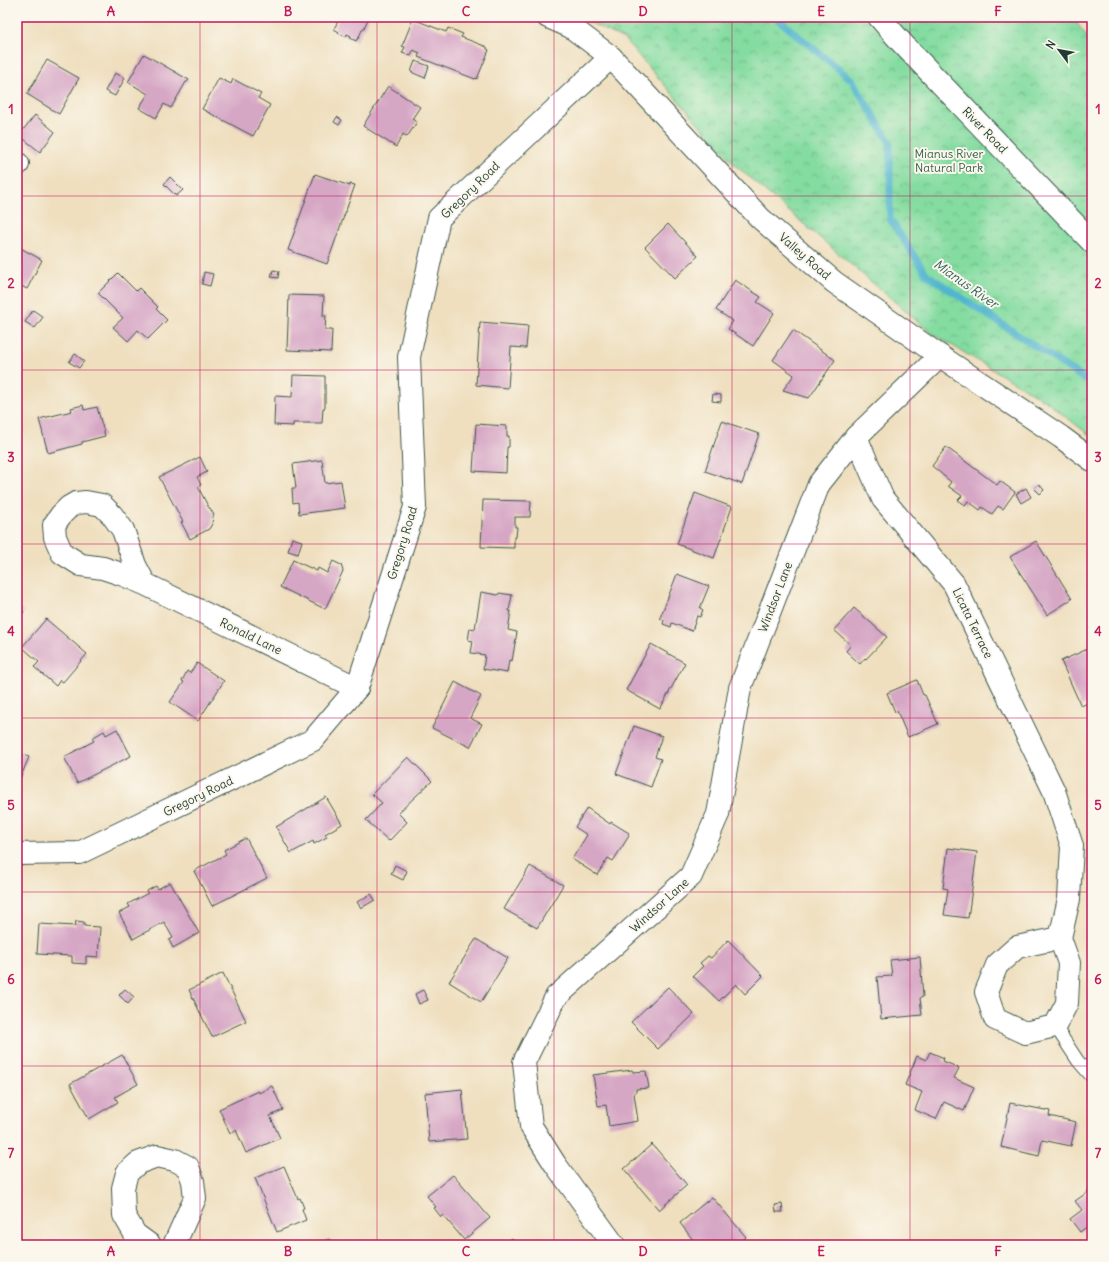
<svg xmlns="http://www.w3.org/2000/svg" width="1109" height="1262" font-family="Delius,sans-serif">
	<defs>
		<pattern id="park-crowns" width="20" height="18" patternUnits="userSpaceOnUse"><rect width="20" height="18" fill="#84dca0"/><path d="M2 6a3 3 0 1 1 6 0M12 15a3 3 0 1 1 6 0" fill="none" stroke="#6bb483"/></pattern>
	</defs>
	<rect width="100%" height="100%" fill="#fbf7ec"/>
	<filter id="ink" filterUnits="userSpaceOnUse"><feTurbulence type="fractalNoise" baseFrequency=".025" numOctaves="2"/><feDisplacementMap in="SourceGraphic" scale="8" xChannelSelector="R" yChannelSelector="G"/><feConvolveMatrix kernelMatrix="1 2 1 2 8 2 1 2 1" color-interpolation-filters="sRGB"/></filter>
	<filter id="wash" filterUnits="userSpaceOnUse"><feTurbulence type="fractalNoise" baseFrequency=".012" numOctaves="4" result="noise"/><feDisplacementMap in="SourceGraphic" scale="16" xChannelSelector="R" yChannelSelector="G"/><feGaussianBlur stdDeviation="0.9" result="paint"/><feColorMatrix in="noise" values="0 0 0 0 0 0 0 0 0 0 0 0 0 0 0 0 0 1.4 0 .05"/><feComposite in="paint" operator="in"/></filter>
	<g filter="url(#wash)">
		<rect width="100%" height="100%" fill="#efdfbf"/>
		<!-- park -->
		<path fill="url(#park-crowns)" stroke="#528c6a" d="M578 17H1072L1092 43V437L1044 400 931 333 735 165 624 39Z"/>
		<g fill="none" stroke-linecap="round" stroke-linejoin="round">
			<!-- stream -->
			<path stroke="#51b5cf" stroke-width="7" d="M775 17 852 80 890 143V219L926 274 1092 384"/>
		</g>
		<g id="blocks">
			<!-- building -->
			<g fill="#d6a6c5">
				<path d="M340 17H369L363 30H362L358 39H357L356 41 350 38 351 36 347 34 346 37 338 33 339 32 334 29Z"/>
				<path d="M413 19 446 32 448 28 463 34 461 37 487 47V49L489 50 477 79 476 78 475 79 418 57 420 53 413 50 411 56 402 53 405 47 402 46Z"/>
				<path d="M144 54 189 80 187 82H186L171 108 164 104 156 118 139 108 148 94 128 82Z"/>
				<path d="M47 60 79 78 59 114 27 94Z"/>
				<path d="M415 61 429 66 425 78 411 72Z"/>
				<path d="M115 73 125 78 115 96 105 91Z"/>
				<path d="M219 78 231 84 233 79 261 94 258 98 270 105 253 136 202 109Z"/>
				<path d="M388 86 420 107 412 119 417 122 407 137 403 134 396 147 363 126Z"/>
				<path d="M35 115 55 132 40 152 19 135Z"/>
				<path d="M337 117 342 120 339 125 334 122Z"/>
				<path d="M315 174 350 186V184L355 185 327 264 288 250Z"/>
				<path d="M170 177 183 190 176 196 164 184Z"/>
				<path d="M668 224 698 256 675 278 645 247Z"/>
				<path d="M17 246 42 260 27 289 17 284Z"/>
				<path d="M273 270 279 271 278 278 271 277Z"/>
				<path d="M204 272 213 274 210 286 202 284Z"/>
				<path d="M118 273 136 291 139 288 158 307 156 309 167 320 148 339 138 330 128 341 113 327 123 318 98 293Z"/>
				<path d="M735 280 761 297 757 302 774 313 753 346 728 329 733 321 716 310Z"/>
				<path d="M289 295 324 296 323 316H326L325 330H332L331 352 287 350Z"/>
				<path d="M33 310 43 317 35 328 25 322Z"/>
				<path d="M480 322 528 326 526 348 511 347 508 388 476 385Z"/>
				<path d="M793 330 835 360 809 398 783 390 794 375 773 360Z"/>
				<path d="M75 354 84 361 79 368 69 362Z"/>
				<path d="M293 375 325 376V408H323L322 423H293V426L274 425 275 396 292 397Z"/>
				<path d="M713 394 721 395V402L712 401Z"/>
				<path d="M83 405 84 410 97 407 105 436 82 442V444L48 453 39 419 72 411 71 408Z"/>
				<path d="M722 421 759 434 742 484 705 471Z"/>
				<path d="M476 424 507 426V436H509V447H507L506 473 473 471Z"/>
				<path d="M946 447 997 485 1000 481 1015 492 1003 509 998 506 992 514 982 507 980 510 968 501 965 505 958 500 962 496 948 486 951 482 932 466Z"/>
				<path d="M200 457 207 472 197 477 201 485 198 487 209 508H210L214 515 213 516 212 524 209 529 190 539 181 522H183L159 477Z"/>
				<path d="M322 460 325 483 341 481 345 508 299 514 298 502 293 503 292 488H296L293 464Z"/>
				<path d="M1039 484 1044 490 1040 494 1034 488Z"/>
				<path d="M1026 488 1031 497 1021 503 1016 494Z"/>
				<path d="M695 493 732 507 714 558 677 544Z"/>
				<path d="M483 500 531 501 530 517H515V527H517L516 537H514V548L481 547Z"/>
				<path d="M292 538 302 541 298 554 288 551Z"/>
				<path d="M1036 541 1072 599 1047 615 1010 557Z"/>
				<path d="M293 560 317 571 318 568 327 573 333 561 341 565 343 571 325 609 280 587Z"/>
				<path d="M677 574 709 586 700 608 703 610 700 617 697 616 692 631 672 623 671 627 663 624 664 620 660 618Z"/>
				<path d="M481 592 498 595 499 593 512 595 509 611H511L508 630 517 632 512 661 509 660 507 673 483 669 485 655 471 653 473 641 468 640 470 628 475 629Z"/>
				<path d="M17 605 24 612 17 619Z"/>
				<path d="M854 608 887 637 866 659 865 658 860 664 846 651 851 645 834 630Z"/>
				<path d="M46 619 87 654 63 682 60 680 56 686 34 667 39 662 22 647Z"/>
				<path d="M651 644 685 663 660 709 626 690Z"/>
				<path d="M1092 647V701L1081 706 1061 661Z"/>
				<path d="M197 663 224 681 198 721 170 702 184 682 182 681 187 671 190 673Z"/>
				<path d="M917 680 923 695H925L938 724 908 737 897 711 895 712 887 693Z"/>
				<path d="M455 682 481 696 470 718 482 724 470 747 432 728Z"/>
				<path d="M634 726 662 736 655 757 661 759 651 787 616 774Z"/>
				<path d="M117 729 131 756 77 783 64 757 94 741 92 738 104 731 106 735Z"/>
				<path d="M17 750 19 751 18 753 29 757 17 786Z"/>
				<path d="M408 757 432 781 398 813 407 822 389 841 366 820 382 803 372 794Z"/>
				<path d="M326 797 342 824 325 834 327 837 314 844 313 841 291 853 276 827Z"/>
				<path d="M587 808 610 824 611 822 629 833 628 835 629 836 613 861 608 858 597 875 572 859 587 835 575 827Z"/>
				<path d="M246 838 267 878 212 906 194 871 226 854 224 850Z"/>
				<path d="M948 848 977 852 968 918 944 915 948 889 943 888Z"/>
				<path d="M395 865 407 871 403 880 391 874Z"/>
				<path d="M530 866 563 885 537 928 504 909Z"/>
				<path d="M170 882 199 933 173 948 169 940 173 938 164 922 133 939 119 913 130 907 128 904 148 893 147 891 156 886 158 889Z"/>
				<path d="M371 894 375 900 361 908 357 902Z"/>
				<path d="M76 921 84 922V926L100 927 98 957 86 956V964L72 963V956L37 954 39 924 75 926Z"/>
				<path d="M476 939 508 958 481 1002 449 982Z"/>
				<path d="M728 940 763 976 745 994 736 984 719 1001 693 976 703 966 700 963 708 956 711 958Z"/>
				<path d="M920 957 923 997 920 998 922 1015 881 1019 877 977 892 976 890 960Z"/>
				<path d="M223 973 246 1021 212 1037 189 990Z"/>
				<path d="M668 987 694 1014 658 1049 631 1022Z"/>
				<path d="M125 989 134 997 128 1004 119 995Z"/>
				<path d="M423 990 428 1000 419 1004 415 994Z"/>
				<path d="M930 1052 944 1058 943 1061 959 1068 954 1078 974 1087 964 1111 944 1102 936 1119 915 1110 922 1092 905 1085 917 1056 926 1060Z"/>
				<path d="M122 1055 138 1084 115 1097 118 1102 89 1119 70 1084Z"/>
				<path d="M632 1070 633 1072 646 1071 649 1088 636 1089V1092L634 1093 638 1121 609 1126 606 1105 598 1106 593 1075Z"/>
				<path d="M272 1086 283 1110 270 1116 280 1138 246 1153 236 1130 230 1133 219 1109 258 1091 259 1093Z"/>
				<path d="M462 1089 467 1139 429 1142 425 1093Z"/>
				<path d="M1010 1103 1050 1111 1049 1116 1076 1122 1071 1146 1042 1140 1039 1156 1001 1147Z"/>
				<path d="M652 1144 687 1185 659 1210 624 1169Z"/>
				<path d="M284 1166 298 1199 300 1198 304 1208 302 1209 306 1220 277 1232 255 1178Z"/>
				<path d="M453 1175 490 1218 464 1240 443 1215 441 1217 434 1208 436 1207 427 1196Z"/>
				<path d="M1092 1186V1223L1080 1232 1070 1219 1082 1210 1075 1201 1088 1192 1086 1190Z"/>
				<path d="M712 1197 746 1237 737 1245H703L701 1243 697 1245 680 1223Z"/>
				<path d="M782 1204 783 1212H776L775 1205Z"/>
				<path d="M512 1238 518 1245H504Z"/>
				<path d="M330 1239 332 1245H314Z"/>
			</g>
		</g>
	</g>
	<g filter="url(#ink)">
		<use href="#blocks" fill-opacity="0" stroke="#3e5549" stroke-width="1"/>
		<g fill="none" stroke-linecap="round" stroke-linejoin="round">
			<defs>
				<path id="service" d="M1055 1026 1078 1061 1092 1077"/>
				<g id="minor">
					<path d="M879 17 902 43 1092 242"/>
					<path d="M17 163 18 164"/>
					<path d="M940 356 856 437 883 499 954 584 1054 791 1072 846 1069 899 1060 938 1069 963 1067 1003 1055 1026 1025 1033 995 1019 986 992 997 965 1017 947 1060 938"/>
					<path d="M145 584 135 565 123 530 112 515 102 505 86 502 76 503 69 507 61 515 54 525 55 537 62 553 81 565 103 568 121 574 145 584 357 688"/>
					<path d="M17 854 79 853 313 740 357 688 415 507 409 357 439 218 611 57"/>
					<path d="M150 1245 135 1234 124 1215 123 1188 127 1173 138 1163 157 1156 175 1160 188 1167 193 1181 195 1198 174 1245"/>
					<path d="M614 1245 555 1164 531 1126 524 1062 556 997 691 876 718 814 740 688 819 484 856 437"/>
				</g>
				<path id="tertiary" d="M548 17 571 27 611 57 760 218 834 282 940 356 1061 437 1092 460"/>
			</defs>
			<!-- service casing -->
			<use href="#service" stroke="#3e5549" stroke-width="14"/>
			<!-- minor casing -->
			<use href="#minor" stroke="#3e5549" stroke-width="24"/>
			<!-- tertiary casing -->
			<use href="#tertiary" stroke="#3e5549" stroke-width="24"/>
			<!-- service -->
			<use href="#service" stroke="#fff" stroke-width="12"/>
			<!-- minor -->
			<use href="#minor" stroke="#fff" stroke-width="22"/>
			<!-- tertiary -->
			<use href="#tertiary" stroke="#fff" stroke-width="22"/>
		</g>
	</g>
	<!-- grid -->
	<path fill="none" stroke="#c2185b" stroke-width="1" stroke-opacity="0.55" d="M200 17V1245M377 17V1245M554 17V1245M732 17V1245M910 17V1245M17 196H1092M17 370H1092M17 544H1092M17 718H1092M17 892H1092M17 1066H1092"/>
	<g text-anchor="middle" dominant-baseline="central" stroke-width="4" stroke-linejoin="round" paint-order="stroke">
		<!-- street labels -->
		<g font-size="12" fill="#1f3d34" stroke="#fbf7ec">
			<text transform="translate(985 130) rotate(46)">River Road</text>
			<text transform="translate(470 190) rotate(-44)">Gregory Road</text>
			<text transform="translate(805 256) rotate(41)">Valley Road</text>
			<text transform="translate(402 543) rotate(-73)">Gregory Road</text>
			<text transform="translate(775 597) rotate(-69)">Windsor Lane</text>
			<text transform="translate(973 623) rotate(64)">Licata Terrace</text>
			<text transform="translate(251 636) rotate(26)">Ronald Lane</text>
			<text transform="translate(198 796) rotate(-26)">Gregory Road</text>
			<text transform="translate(659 905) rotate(-42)">Windsor Lane</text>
		</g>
		<!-- park labels -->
		<g font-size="12" fill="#335d4a" stroke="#fbf7ec">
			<text x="949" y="153">Mianus River<tspan x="949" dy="14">Natural Park</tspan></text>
		</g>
		<!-- water labels -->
		<g font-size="13" font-style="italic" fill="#2e6162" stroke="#fbf7ec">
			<text transform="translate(966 284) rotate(35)">Mianus River</text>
		</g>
	</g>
	<!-- margin -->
	<rect width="1109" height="1262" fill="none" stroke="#fbf7ec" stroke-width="44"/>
	<!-- north arrow -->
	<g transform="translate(1059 50) rotate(302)" stroke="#fbf7ec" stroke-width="3" paint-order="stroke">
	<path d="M0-3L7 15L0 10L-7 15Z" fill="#1f3d34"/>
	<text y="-6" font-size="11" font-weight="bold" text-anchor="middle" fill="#1f3d34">N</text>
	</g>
	<rect x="22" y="22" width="1065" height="1218" fill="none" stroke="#c2185b" stroke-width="1.5"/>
	<g font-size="13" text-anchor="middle" font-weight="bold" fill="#c2185b">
		<text x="111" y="16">A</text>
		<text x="288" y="16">B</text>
		<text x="466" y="16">C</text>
		<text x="643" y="16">D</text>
		<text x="821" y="16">E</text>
		<text x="998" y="16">F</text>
		<text x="11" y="114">1</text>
		<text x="1098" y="114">1</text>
		<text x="11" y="288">2</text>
		<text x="1098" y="288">2</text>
		<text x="11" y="462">3</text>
		<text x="1098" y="462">3</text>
		<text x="11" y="636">4</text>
		<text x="1098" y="636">4</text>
		<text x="11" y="810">5</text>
		<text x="1098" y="810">5</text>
		<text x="11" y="984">6</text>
		<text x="1098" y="984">6</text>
		<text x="11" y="1158">7</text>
		<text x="1098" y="1158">7</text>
		<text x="111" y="1256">A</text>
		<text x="288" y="1256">B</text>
		<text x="466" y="1256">C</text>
		<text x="643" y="1256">D</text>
		<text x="821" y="1256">E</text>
		<text x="998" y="1256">F</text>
	</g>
</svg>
